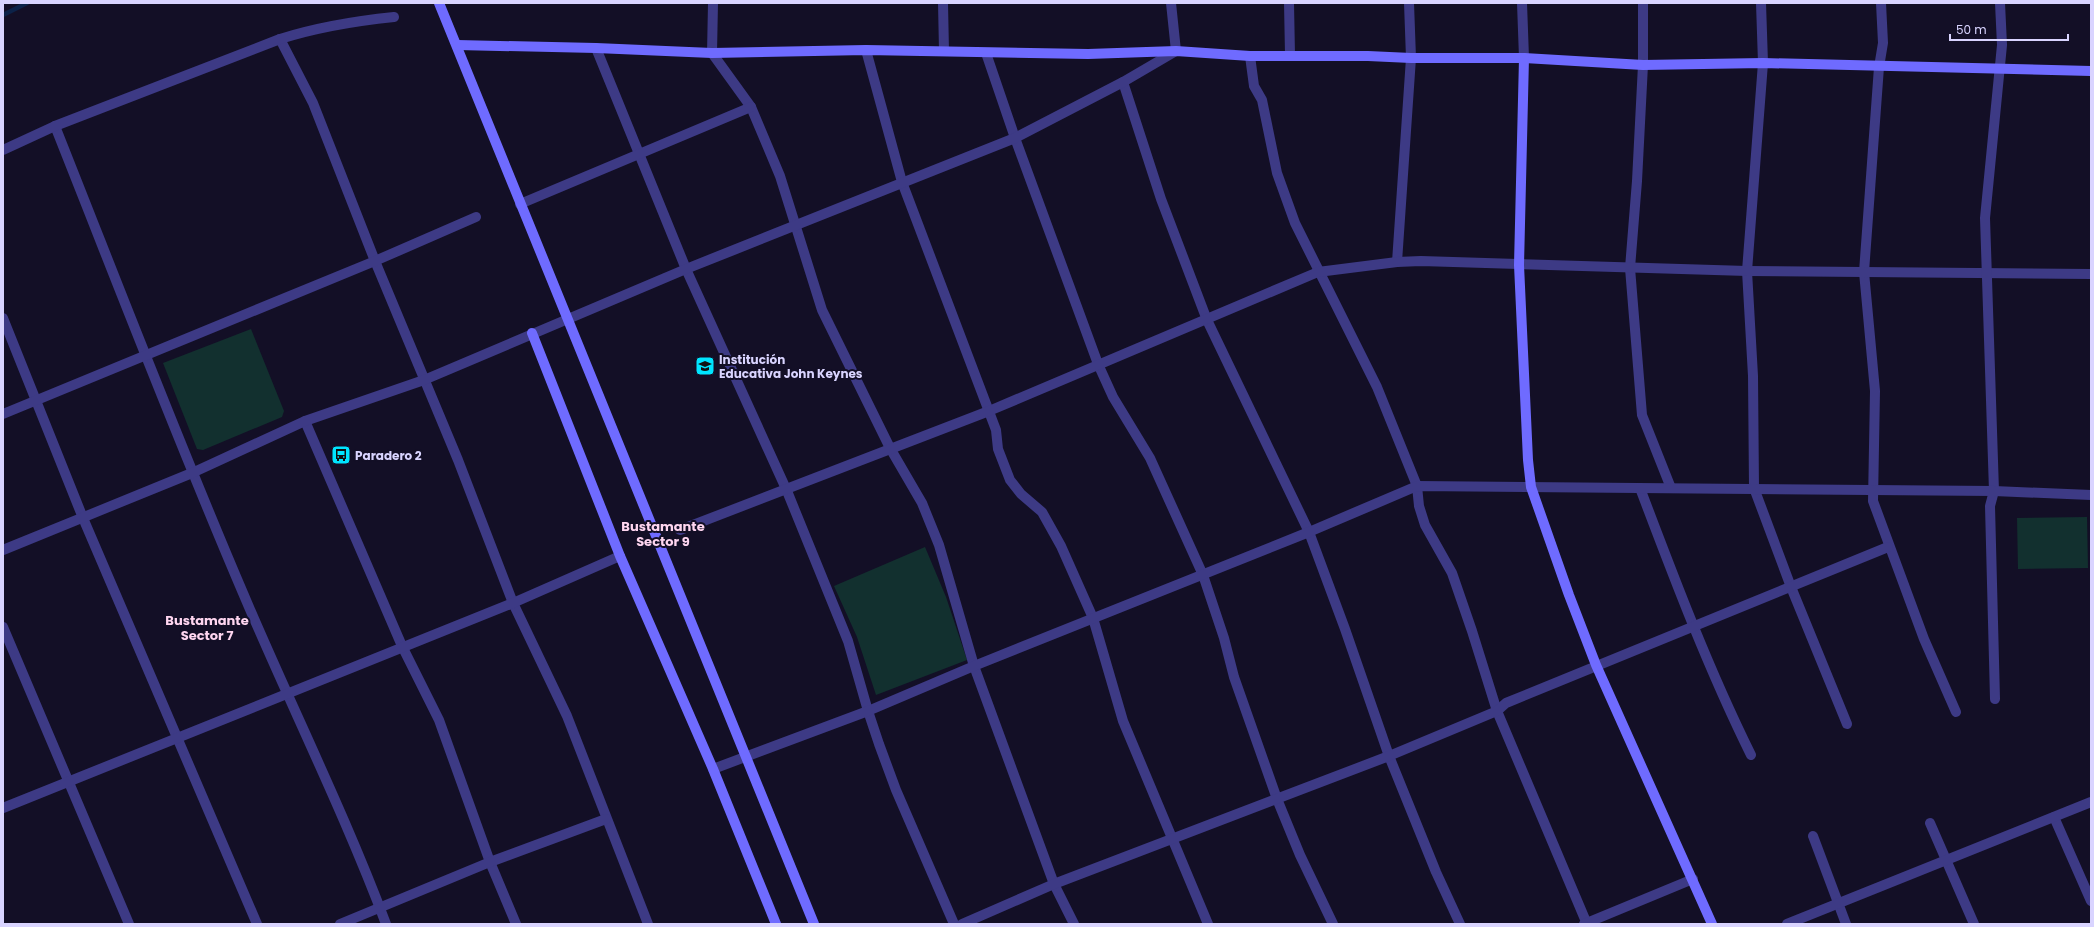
<svg xmlns="http://www.w3.org/2000/svg" width="2094" height="927" font-family="Poppins,sans-serif">
	<rect width="100%" height="100%" fill="#130f26"/>
	<!-- green -->
	<g fill="#12302f">
		<path d="M251 329 284 411 282 417 203 450 197 449 163 363Z"/>
		<path d="M2087 517 2088 568 2018 569 2017 518Z"/>
		<path d="M925 547 946 597 967 660 876 695 857 637 834 586Z"/>
	</g>
	<g fill="none" stroke-linecap="round" stroke-linejoin="round">
		<!-- stream -->
		<path stroke="#0c2248" stroke-width="4.5" d="M3 15 27 3"/>
		<!-- street -->
		<g stroke="#3d3a85" stroke-width="10">
			<path d="M713 3 712 53 751 107 780 176 822 310 890 448 922 503 939 545 974 666 1054 884 1074 924"/>
			<path d="M943 3 944 51"/>
			<path d="M1289 3 1290 55"/>
			<path d="M1522 3 1524 58"/>
			<path d="M1643 3V65L1637 181 1630 268 1642 415 1671 488"/>
			<path d="M1761 3 1763 63 1747 271 1753 376 1754 488 1791 587 1847 724"/>
			<path d="M1881 3 1883 43 1879 67 1864 272 1875 391 1873 501 1924 639 1956 712"/>
			<path d="M280 39 313 103 375 261 458 460 513 603 567 716 648 924"/>
			<path d="M596 48 686 269 787 491 848 641 868 711 879 744 896 790 954 924"/>
			<path d="M866 50 902 182 996 430 998 449 1010 480 1021 494 1042 512 1061 546 1093 618 1123 721 1208 924"/>
			<path d="M986 53 1015 138 1098 364 1113 397 1150 458 1203 575 1224 638 1234 677 1277 799 1300 855 1333 924"/>
			<path d="M1250 56 1254 86 1262 100 1277 173 1295 223 1377 387 1417 486 1419 506 1425 525 1452 573 1472 631 1497 711 1587 924"/>
			<path d="M1123 82 1161 199 1207 320 1309 532 1345 629 1389 756 1436 872 1460 924"/>
			<path d="M55 126C117 282 177 439 243 593 290 704 344 812 386 924"/>
			<path d="M3 150 55 126 280 39C318 27 355 21 394 17"/>
			<path d="M520 204 751 107"/>
			<path d="M1397 262 1411 58 1409 3"/>
			<path d="M3 318 83 518 257 924"/>
			<path d="M3 414 375 261 476 217"/>
			<path d="M305 421 402 646 439 720 490 862 516 924"/>
			<path d="M1640 488C1674 578 1708 668 1751 755"/>
			<path d="M680 530 989 411 1318 272 1397 262 1421 261 1747 271 2091 274"/>
			<path d="M3 550 192 473 305 421 424 380 686 269 1015 138 1123 82 1176 51 1171 3"/>
			<path d="M3 627 129 924"/>
			<path d="M1995 699 1990 506 1994 491 1985 218 2002 45 2000 3"/>
			<path d="M713 769 868 711 974 666 1309 532 1417 486 1994 491 2091 495"/>
			<path d="M3 808 513 603 620 556"/>
			<path d="M2054 817 2091 901"/>
			<path d="M1930 823 1974 924"/>
			<path d="M1813 836 1846 924"/>
			<path d="M340 924 490 862 606 819"/>
			<path d="M962 924 1054 884 1389 756 1497 711 1506 703 1888 547"/>
			<path d="M1584 924 1693 879"/>
			<path d="M1787 924 2091 802"/>
		</g>
		<!-- secondary -->
		<g stroke="#6f6bff" stroke-width="10">
			<path d="M439 3 814 924"/>
			<path d="M457 45 596 48 712 53 866 50 1088 54 1176 51 1250 56H1368L1411 58H1524L1643 65 1763 63 2091 71"/>
			<path d="M1524 58 1519 265 1528 460 1531 487 1569 595 1596 665 1712 924"/>
			<path d="M532 333 620 556 713 769 776 924"/>
		</g>
	</g>
	<!-- icons -->
	<defs>
		<symbol id="school-square" viewBox="-11 -11 22 22"><rect x="-9" y="-9" width="18" height="18" rx="4" fill="#00e5ff" stroke="#130f26"/><path d="M0-5L7-2L0 1L-7-2ZM-4 1L0 2.5L4 1V4Q0 6-4 4Z" fill="#111"/></symbol>
		<symbol id="bus-square" viewBox="-11 -11 22 22"><rect x="-9" y="-9" width="18" height="18" rx="4" fill="#00e5ff" stroke="#130f26"/><path d="M-5-6H5V4H4V6H2V4H-2V6H-4V4H-5ZM-3.5-4V0h7V-4ZM-3.5 1.2v1.5H-2V1.2ZM2 1.2v1.5H3.5V1.2Z" fill="#111"/></symbol>
	</defs>
	<g fill-rule="evenodd">
		<use href="#school-square" x="694" y="355" width="22" height="22"/>
		<use href="#bus-square" x="330" y="444" width="22" height="22"/>
	</g>
	<g text-anchor="middle" dominant-baseline="central" stroke-width="4" stroke-linejoin="round" paint-order="stroke">
		<!-- poi labels -->
		<g font-size="12" font-weight="bold" fill="#d9d4ff" stroke="#130f26" text-anchor="start">
			<text x="719" y="359">Institución<tspan x="719" dy="14">Educativa John Keynes</tspan></text>
			<text x="355" y="455">Paradero 2</text>
		</g>
		<!-- neighbourhood labels -->
		<g font-size="13" font-weight="bold" fill="#ffd6f0" stroke="#130f26">
			<text x="663" y="526">Bustamante<tspan x="663" dy="15">Sector 9</tspan></text>
			<text x="207" y="620">Bustamante<tspan x="207" dy="15">Sector 7</tspan></text>
		</g>
	</g>
	<!-- border -->
	<rect width="2094" height="927" fill="none" stroke="#d9d4ff" stroke-width="8"/>
	<!-- scale -->
	<path d="M1950 34v6h118v-6" fill="none" stroke="#d9d4ff" stroke-width="2"/>
	<text x="1956" y="34" font-size="12" fill="#d9d4ff" stroke="#130f26" stroke-width="3" paint-order="stroke">50 m</text>
</svg>
